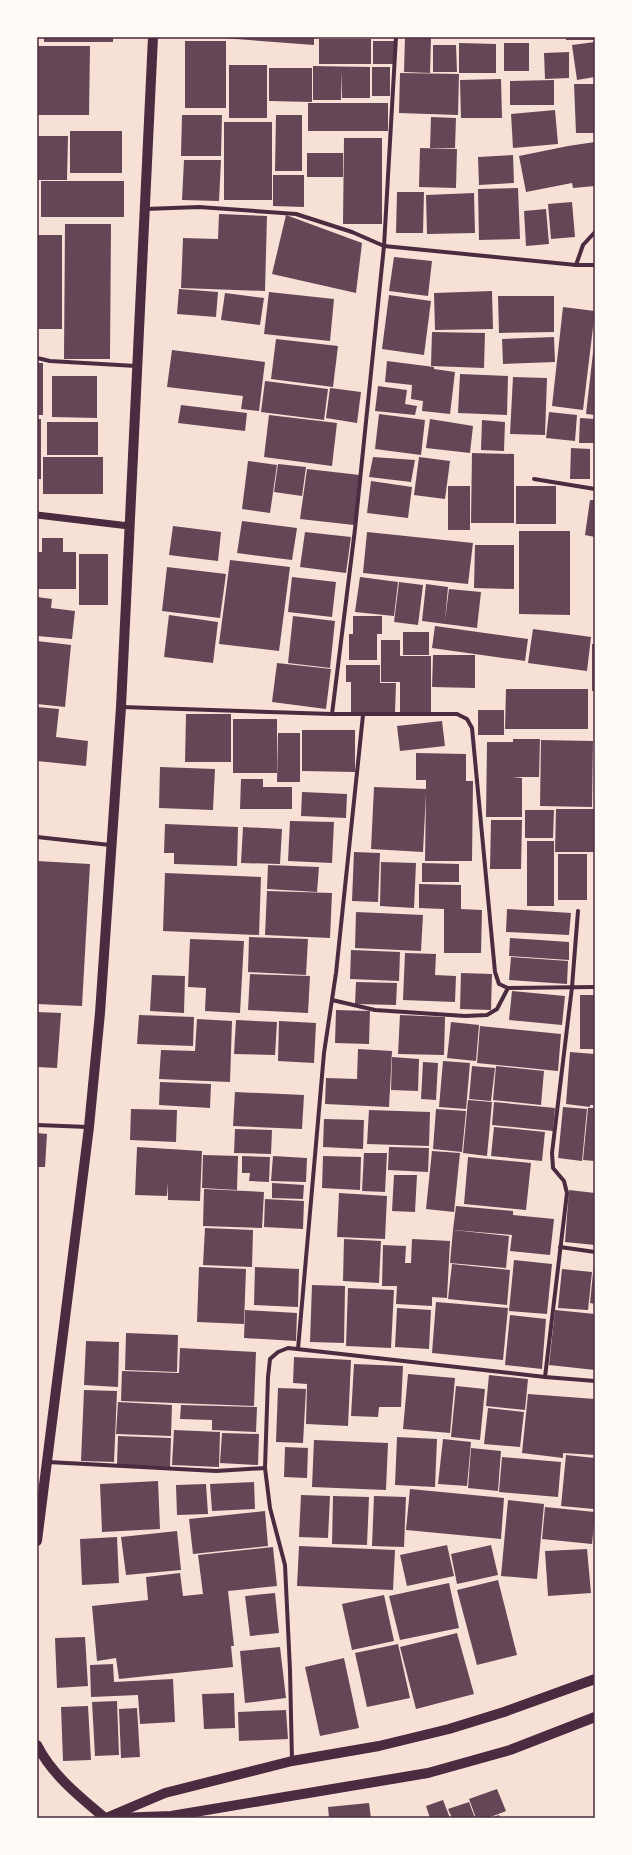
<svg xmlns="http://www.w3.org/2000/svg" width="632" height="1855" font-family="'Golos Text',sans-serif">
	<rect width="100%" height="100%" fill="#f7e1d7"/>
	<!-- building -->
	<g fill="#644757">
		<rect x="44" y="37" width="69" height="5"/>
		<path d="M223 37H314V45L222 38Z"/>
		<path d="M405 37H431L430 73 404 72Z"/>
		<rect x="566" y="37" width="29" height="3"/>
		<rect x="319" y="39" width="52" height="25"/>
		<rect x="185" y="41" width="41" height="67"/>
		<rect x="373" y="41" width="21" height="23"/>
		<path d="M595 42V77L577 80 572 45Z"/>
		<path d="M459 43 496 44V73H459Z"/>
		<rect x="504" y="43" width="25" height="28"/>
		<path d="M433 45H456L457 72H433Z"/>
		<path d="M37 46H90L89 115H37Z"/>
		<path d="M569 52V78L545 79 544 53Z"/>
		<rect x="229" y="65" width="38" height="53"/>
		<path d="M313 66 370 67V98H342L341 71V100H313Z"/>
		<rect x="372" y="67" width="18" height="29"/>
		<path d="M269 68H312V102L269 101Z"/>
		<path d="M400 73 459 74 458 115 399 113Z"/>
		<path d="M501 79 502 118H461L460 80Z"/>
		<path d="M554 80V105H510V81Z"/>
		<path d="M574 84H595V133H576Z"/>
		<rect x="308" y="103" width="80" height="28"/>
		<path d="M555 110 558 144 513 148 511 114Z"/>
		<path d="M182 115H222L221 156H181Z"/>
		<path d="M276 115H302V171H275Z"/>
		<path d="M431 117 456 118 455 148H430Z"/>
		<rect x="224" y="122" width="48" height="78"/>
		<rect x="70" y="131" width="52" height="42"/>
		<path d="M37 136H68L67 180H37Z"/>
		<path d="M344 138H382V224H343Z"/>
		<path d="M595 142V186L573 188 572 183 526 192 519 156 568 146Z"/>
		<path d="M420 148 457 149 456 188 419 187Z"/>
		<rect x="307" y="153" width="36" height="24"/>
		<path d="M513 155 514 183 479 185 478 157Z"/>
		<path d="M184 160H221L219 201 182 200Z"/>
		<path d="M273 175H304V207L273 206Z"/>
		<rect x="41" y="181" width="83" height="36"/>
		<path d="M518 188 520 239 479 240 478 189Z"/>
		<path d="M397 192H424L423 233H396Z"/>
		<path d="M474 193 475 233 427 234 426 195Z"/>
		<path d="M572 202 575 237 551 239 548 204Z"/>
		<path d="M546 209 549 244 526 246 524 211Z"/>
		<path d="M219 214 267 216 265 291 181 288 183 238 218 239Z"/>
		<path d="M286 215 362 243 356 293 272 274Z"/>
		<path d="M65 224H111L110 359H64Z"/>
		<rect x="37" y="235" width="25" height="94"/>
		<path d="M394 257 432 261 428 296 389 291Z"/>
		<path d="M179 289 218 292 216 317 177 314Z"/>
		<path d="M492 291 493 329 435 330 434 293Z"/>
		<path d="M269 292 334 299 330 341 264 334Z"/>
		<path d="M225 293 264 298 260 325 221 320Z"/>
		<path d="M389 295 431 301 424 355 382 349Z"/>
		<path d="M498 296H554V332L499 333Z"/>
		<path d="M563 307 595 311 583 410 552 406Z"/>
		<path d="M432 332 485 333 484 368 431 366Z"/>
		<path d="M554 337 555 362 503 364 502 339Z"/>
		<path d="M276 339 338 346 333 387 271 379Z"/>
		<path d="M594 344H595V415L586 414Z"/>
		<path d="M172 350 265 362 259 411 241 409 243 396 167 387Z"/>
		<path d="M387 361 434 367V369L455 372 450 414 422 411 423 401 411 399 412 385 385 382Z"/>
		<rect x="37" y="363" width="6" height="52"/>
		<path d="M460 374 508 376 507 415 458 413Z"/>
		<path d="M52 376H97V418L52 417Z"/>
		<path d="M513 377 547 378 545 435 510 434Z"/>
		<path d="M265 381 328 389 324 420 261 412Z"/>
		<path d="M378 386 407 390 405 404 417 406 415 415 375 411Z"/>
		<path d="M330 388 361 392 357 423 326 418Z"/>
		<path d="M181 405 247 413 245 431 178 423Z"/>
		<path d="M549 412 577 415 575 441 546 438Z"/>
		<path d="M379 414 425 420 421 455 375 449Z"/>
		<path d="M269 415 337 423 332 466 264 457Z"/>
		<path d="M580 418 595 419V443H579Z"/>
		<rect x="37" y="419" width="4" height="60"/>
		<path d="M430 419 473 426 470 453 426 448Z"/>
		<path d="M482 420 505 422 504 451 481 450Z"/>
		<rect x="47" y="422" width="51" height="33"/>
		<path d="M571 448 590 449V479H570Z"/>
		<path d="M472 453 514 454V523H471Z"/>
		<rect x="43" y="457" width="60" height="37"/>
		<path d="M373 457 415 460 411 482 369 477Z"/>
		<path d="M419 457 450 461 445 499 414 495Z"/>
		<path d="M248 461 277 465 270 513 242 509Z"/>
		<path d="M278 464 306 467 302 496 274 492Z"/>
		<path d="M307 469 360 475 354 525 300 519Z"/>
		<path d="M371 481 412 487 408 518 367 513Z"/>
		<rect x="448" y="486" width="22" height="44"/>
		<rect x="516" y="486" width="40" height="38"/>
		<path d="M590 500H595V537L585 535Z"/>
		<path d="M242 521 297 528 292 560 237 553Z"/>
		<path d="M173 526 221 532 218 561 169 555Z"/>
		<path d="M519 531H570V615L519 614Z"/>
		<path d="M305 532 351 537 346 573 300 567Z"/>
		<path d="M367 532 473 543 468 584 363 573Z"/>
		<path d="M42 538H63V552H76V589H37V552H42Z"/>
		<path d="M475 545H514V589L474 588Z"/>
		<rect x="79" y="554" width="29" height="51"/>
		<path d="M230 560 290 567 279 651 219 644Z"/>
		<path d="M167 567 226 574 220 618 162 611Z"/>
		<path d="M292 577 336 582 332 617 288 612Z"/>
		<path d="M360 577 398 582 394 616 355 612Z"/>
		<path d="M399 582 423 585 418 625 394 622Z"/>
		<path d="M426 584 448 587 445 620 449 589 481 592 477 628 422 621Z"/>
		<path d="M37 597 52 599 51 608 75 611 72 639 37 636Z"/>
		<path d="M169 615 218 622 213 663 164 657Z"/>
		<path d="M293 616 335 621 330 668 288 663Z"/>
		<rect x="353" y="616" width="29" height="18"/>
		<path d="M435 626 528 639 525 661 432 648Z"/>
		<path d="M533 629 591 637 587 671 528 663Z"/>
		<rect x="403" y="632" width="26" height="23"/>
		<rect x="349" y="634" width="28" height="26"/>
		<rect x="381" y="640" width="19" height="42"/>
		<path d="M37 641 71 645 65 707 37 704Z"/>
		<rect x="592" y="644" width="3" height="47"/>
		<path d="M433 655H475V688L432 687Z"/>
		<rect x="400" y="656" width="31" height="56"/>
		<path d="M277 663 331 669 326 709 272 702Z"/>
		<path d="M346 665H380V683H396L395 713H351V682H346Z"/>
		<path d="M506 689H588V729H505Z"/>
		<path d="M37 707 59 709 56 737 88 741 86 766 37 761Z"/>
		<rect x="478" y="710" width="26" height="25"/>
		<path d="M186 714H231V762H185Z"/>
		<rect x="233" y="719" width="44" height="54"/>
		<path d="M442 721 445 746 400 751 397 726Z"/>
		<path d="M302 730H355V772L302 771Z"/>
		<path d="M278 733H300V782H277Z"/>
		<path d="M513 739H540L539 777H512L522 778V817H486L487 742H513Z"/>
		<path d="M541 740 593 741 592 807 540 806Z"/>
		<path d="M416 753 466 754V781H473L472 861H425L426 793 423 852 371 849 374 787 426 789V780H416Z"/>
		<path d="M160 767 215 769 213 810 159 808Z"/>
		<path d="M241 779H263V787H292V809H240Z"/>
		<path d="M302 792 347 794 346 818 301 816Z"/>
		<path d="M556 809H595V852H555Z"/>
		<path d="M525 810H554L553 838H525Z"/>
		<path d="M491 820H522L521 869H490Z"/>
		<path d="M290 821 334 822 332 863 288 861Z"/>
		<path d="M165 824 238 827 237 866 174 864V853H164Z"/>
		<path d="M243 827 282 829 280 864 241 863Z"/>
		<rect x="527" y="841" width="27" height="65"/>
		<path d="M354 852 380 853 378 902 352 901Z"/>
		<rect x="558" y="854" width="29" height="46"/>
		<path d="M37 861 90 864 82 1006 37 1004Z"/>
		<path d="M381 862 416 863 414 908 380 906Z"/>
		<path d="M422 863 459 864V882H422Z"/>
		<path d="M268 865 319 867 317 892 267 889Z"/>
		<path d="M165 873 261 877 259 935 163 931Z"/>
		<path d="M419 884 461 885V909L482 910 481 953H444V909L419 908Z"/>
		<path d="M267 891 332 893 330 938 265 935Z"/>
		<path d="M507 909 571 913 569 935 506 932Z"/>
		<path d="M356 912 423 915 421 951 355 948Z"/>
		<path d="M249 937 308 939 306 975 248 972Z"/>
		<path d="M510 938 569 942V960L509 956Z"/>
		<path d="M190 939 244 941 240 1013 205 1011 206 988 188 987Z"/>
		<path d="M351 950 400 952 399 981 350 979Z"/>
		<path d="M405 953 436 954 435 975 456 976 455 1002 403 1000Z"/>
		<path d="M511 957 568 961 567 984 509 980Z"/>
		<path d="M461 973 492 974 491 1010 460 1009Z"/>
		<path d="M250 974 310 976 308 1013 248 1010Z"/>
		<path d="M152 975 185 976 184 1013 150 1011Z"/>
		<path d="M356 982 397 983 396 1005 355 1004Z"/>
		<path d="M512 991 565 996 562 1025 509 1020Z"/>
		<rect x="580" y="995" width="15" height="54"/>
		<path d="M336 1010 370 1011 369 1044 335 1043Z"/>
		<path d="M37 1012 61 1013 57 1068 37 1067Z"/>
		<path d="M139 1015 194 1017 193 1046 137 1044Z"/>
		<path d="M400 1015 445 1017 444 1055 398 1054Z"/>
		<path d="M197 1019 232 1021 230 1082 159 1079 161 1050 195 1051Z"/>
		<path d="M236 1020 277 1022 275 1055 234 1054Z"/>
		<path d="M279 1021 316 1023 314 1063 278 1061Z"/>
		<path d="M451 1022 479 1025 476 1061 447 1058Z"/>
		<path d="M480 1026 561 1034 558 1071 477 1063Z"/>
		<path d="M358 1049 392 1051 389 1107 325 1104 326 1078 357 1079Z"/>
		<path d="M570 1052 595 1054V1105H590V1107L566 1104Z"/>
		<path d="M392 1057 419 1059 418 1091 391 1090Z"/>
		<path d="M443 1061 470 1063 466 1109 439 1107Z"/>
		<path d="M423 1062 438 1063 436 1100 421 1099Z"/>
		<path d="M472 1066 495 1068 491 1101 469 1099Z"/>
		<path d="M496 1066 544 1071 541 1105 493 1100Z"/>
		<path d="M160 1082 211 1084 210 1108 159 1105Z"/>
		<path d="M235 1092 304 1095 302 1129 233 1126Z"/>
		<path d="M468 1100 492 1102 487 1156 463 1153Z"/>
		<path d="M494 1102 555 1108 553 1131 492 1125Z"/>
		<path d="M563 1107 587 1109 582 1161 558 1158Z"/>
		<path d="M588 1108H595V1161L583 1160Z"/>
		<path d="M131 1109 177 1110 176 1142 130 1140Z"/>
		<path d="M436 1109 466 1111 462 1152 433 1149Z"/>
		<path d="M369 1110 430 1112 429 1146 367 1144Z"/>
		<path d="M324 1119 364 1120 363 1149 323 1147Z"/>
		<path d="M494 1127 545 1132 542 1161 491 1156Z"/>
		<path d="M235 1129 272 1130 271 1154 234 1153Z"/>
		<path d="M37 1133 47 1134 45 1167H37Z"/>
		<path d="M137 1147 202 1151 200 1201 168 1200V1183L167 1196 135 1195Z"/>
		<path d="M389 1147 429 1148 428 1172 388 1170Z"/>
		<path d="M432 1151 460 1153 454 1212 426 1209Z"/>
		<path d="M364 1153H387L385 1192 362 1191Z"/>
		<path d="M203 1155 238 1156 237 1190 202 1188Z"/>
		<path d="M242 1156 270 1157 269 1182 249 1181 250 1173H242Z"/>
		<path d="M273 1156 307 1158 306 1182 271 1181Z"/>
		<path d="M323 1156 361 1157 360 1190 322 1188Z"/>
		<path d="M468 1157 531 1163 526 1210 464 1204Z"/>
		<path d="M394 1175H417L415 1212 392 1211Z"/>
		<path d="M272 1183 304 1185 303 1199 272 1198Z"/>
		<path d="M204 1189 264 1192 262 1228 203 1226Z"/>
		<path d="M569 1190 595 1193V1245L565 1242Z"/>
		<path d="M339 1193 387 1196 385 1239 337 1237Z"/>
		<path d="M265 1199 304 1201 303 1229 264 1227Z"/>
		<path d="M456 1206 513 1211V1215L554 1219 550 1255 510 1251 512 1235 453 1230Z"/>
		<path d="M205 1228 253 1230 252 1267 203 1265Z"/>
		<path d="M453 1230 509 1236 506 1268 450 1263Z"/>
		<path d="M344 1239 381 1241 379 1283 343 1281Z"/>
		<path d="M412 1239 450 1241 447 1298 432 1297V1306L396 1304 397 1286H382L383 1245 406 1246 405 1263H411Z"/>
		<path d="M514 1260 552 1264 547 1314 509 1311Z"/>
		<path d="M594 1263H595V1304L590 1303Z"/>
		<path d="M452 1264 510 1270 507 1305 448 1299Z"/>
		<path d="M199 1267 246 1269 244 1324 197 1322Z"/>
		<path d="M255 1267 299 1269 298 1307 254 1305Z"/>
		<path d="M562 1269 592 1272 588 1310 558 1308Z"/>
		<path d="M312 1285 345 1286 344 1343 310 1342Z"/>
		<path d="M348 1288 394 1290 391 1348 346 1346Z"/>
		<path d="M436 1302 508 1308 503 1360 432 1353Z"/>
		<path d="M397 1308 431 1310 429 1349 395 1347Z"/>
		<path d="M245 1310 297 1313 296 1341 244 1338Z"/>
		<path d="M555 1310 595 1314V1370L549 1365Z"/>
		<path d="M510 1315 546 1319 542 1369 505 1365Z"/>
		<path d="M126 1333 178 1335 177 1372 125 1370Z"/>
		<path d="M86 1341 119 1342 118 1387 84 1385Z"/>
		<path d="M180 1348 256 1352 254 1406 121 1401 122 1371 179 1373Z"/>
		<path d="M294 1357 351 1360 348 1426 306 1424 307 1384 293 1383Z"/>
		<path d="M354 1364 403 1366 401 1407H379L378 1417 351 1416Z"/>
		<path d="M408 1374 455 1378 450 1433 403 1429Z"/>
		<path d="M489 1375 528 1379 525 1410 486 1406Z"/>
		<path d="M456 1386 485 1389 480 1440 451 1437Z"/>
		<path d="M278 1388 306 1389 303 1443 276 1442Z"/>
		<path d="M84 1390 117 1391 114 1462 81 1461Z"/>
		<path d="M528 1394 595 1399V1455L563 1453V1458L522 1453Z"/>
		<path d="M118 1402 172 1405 171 1436 116 1434Z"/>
		<path d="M181 1405 257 1407 256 1432 212 1430V1420L180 1419Z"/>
		<path d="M488 1408 524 1412 520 1447 484 1444Z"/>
		<path d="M174 1430 220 1432 219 1467 172 1465Z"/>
		<path d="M222 1433 259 1434 258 1465 220 1463Z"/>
		<path d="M118 1436 171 1438 170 1467 117 1465Z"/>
		<path d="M397 1437 437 1439 435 1487 395 1485Z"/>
		<path d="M443 1439 471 1442 467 1486 438 1484Z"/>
		<path d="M314 1440 388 1443 386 1490 312 1487Z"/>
		<path d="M285 1447 308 1448 307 1478 284 1477Z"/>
		<path d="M471 1448 501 1451 498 1491 468 1488Z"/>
		<path d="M566 1455 595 1458 594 1509 561 1506Z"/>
		<path d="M502 1457 561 1462 558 1497 499 1492Z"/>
		<path d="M158 1481 160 1529 102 1532 100 1484Z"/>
		<path d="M254 1482 255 1509 212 1511 210 1484Z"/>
		<path d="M206 1484 208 1514 177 1515 176 1485Z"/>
		<path d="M410 1489 504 1498 501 1539 406 1530Z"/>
		<path d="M301 1495 330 1496 328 1538 299 1537Z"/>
		<path d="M333 1496 369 1497 367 1545 332 1544Z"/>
		<path d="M374 1496 406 1497 404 1547 372 1546Z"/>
		<path d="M508 1500 544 1504 537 1579 501 1576Z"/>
		<path d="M545 1507 595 1512 592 1544 542 1539Z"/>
		<path d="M265 1511 268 1546 193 1554 189 1519Z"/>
		<path d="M177 1531 181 1570 126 1575 121 1537Z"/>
		<path d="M117 1537 119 1583 82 1585 80 1539Z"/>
		<path d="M447 1545 454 1576 407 1586 400 1555Z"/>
		<path d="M491 1545 498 1575 457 1584 451 1554Z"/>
		<path d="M299 1546 395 1550 393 1590 297 1586Z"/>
		<path d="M273 1547 277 1586 228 1591 234 1646H231L233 1667 119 1679 116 1658 97 1661 92 1606 148 1600 146 1577 180 1573 183 1596 203 1594 198 1555Z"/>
		<path d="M587 1549 591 1593 548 1596 545 1551Z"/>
		<path d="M498 1580 517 1655 477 1665 457 1590Z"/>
		<path d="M449 1583 459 1628 400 1640 389 1596Z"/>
		<path d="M275 1593 279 1633 250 1636 245 1596Z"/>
		<path d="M384 1595 394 1641 352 1650 342 1604Z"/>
		<path d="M457 1633 474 1694 416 1709 400 1647Z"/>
		<path d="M85 1637 88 1686 57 1688 55 1638Z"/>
		<path d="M398 1644 410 1698 367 1707 355 1653Z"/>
		<path d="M280 1647 286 1698 245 1703 240 1651Z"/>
		<path d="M344 1658 359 1728 320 1736 305 1667Z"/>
		<path d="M113 1664 114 1682 173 1679 175 1722 140 1724 138 1695 91 1697 90 1665Z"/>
		<path d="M234 1693 235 1728 204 1729 202 1694Z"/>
		<path d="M117 1701 119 1755 95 1756 92 1702Z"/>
		<path d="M88 1706 91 1760 63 1761 61 1707Z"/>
		<path d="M137 1708 140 1757 121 1758 119 1709Z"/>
		<path d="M286 1710 288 1739 239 1741 238 1712Z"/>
		<path d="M497 1789 506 1811 488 1818H476L469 1799Z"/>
		<path d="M443 1800 450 1818H430L426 1806Z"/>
		<path d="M469 1802 475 1818H452L448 1809Z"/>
		<path d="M369 1803 371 1818H329L328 1807Z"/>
		<path d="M499 1815 500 1818H490Z"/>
	</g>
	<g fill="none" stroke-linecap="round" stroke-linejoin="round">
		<!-- minor -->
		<g stroke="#4a2c40" stroke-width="4">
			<path d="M145 209 199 207 296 214 352 232 384 246 576 265H595"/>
			<path d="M576 265 583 245 595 232"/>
			<path d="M37 358 50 361 136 366"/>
			<path d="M534 479 595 489"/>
			<path d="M122 707 332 714H457L467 719 472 728 495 972 499 984 508 988 595 987"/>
			<path d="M332 714 355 529 384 246 396 37"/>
			<path d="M37 837 110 845"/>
			<path d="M578 911 572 987 552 1153 553 1168 564 1181 567 1193 545 1377 595 1381"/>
			<path d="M332 1000 375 1010 465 1016 487 1015 497 1009 508 988"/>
			<path d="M37 1125 88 1127"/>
			<path d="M560 1247 595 1252"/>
			<path d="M298 1349 324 1053 336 973 363 715"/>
			<path d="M48 1462 216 1471 265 1468"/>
			<path d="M292 1760 290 1670 285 1565 270 1508 265 1468 268 1377 270 1359 278 1352 288 1348 545 1377"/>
		</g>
		<!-- tertiary -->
		<path stroke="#4a2c40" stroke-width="7" d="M37 515 129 526"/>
		<!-- primary -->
		<g stroke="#4a2c40" stroke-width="10">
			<path d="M37 1541 89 1127 100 1013 121 707 153 37"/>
			<path d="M37 1745C52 1775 80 1797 105 1818"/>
			<path d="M106 1818 165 1793 292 1761 379 1746 449 1729 504 1712 595 1679"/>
			<path d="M116 1818 171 1816 428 1773 510 1750 595 1717"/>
		</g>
	</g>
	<!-- border -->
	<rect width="632" height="1855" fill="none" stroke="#fffaf5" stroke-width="76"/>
	<rect x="38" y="38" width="556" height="1779" fill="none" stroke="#4a2c40" stroke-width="1.5"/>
</svg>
